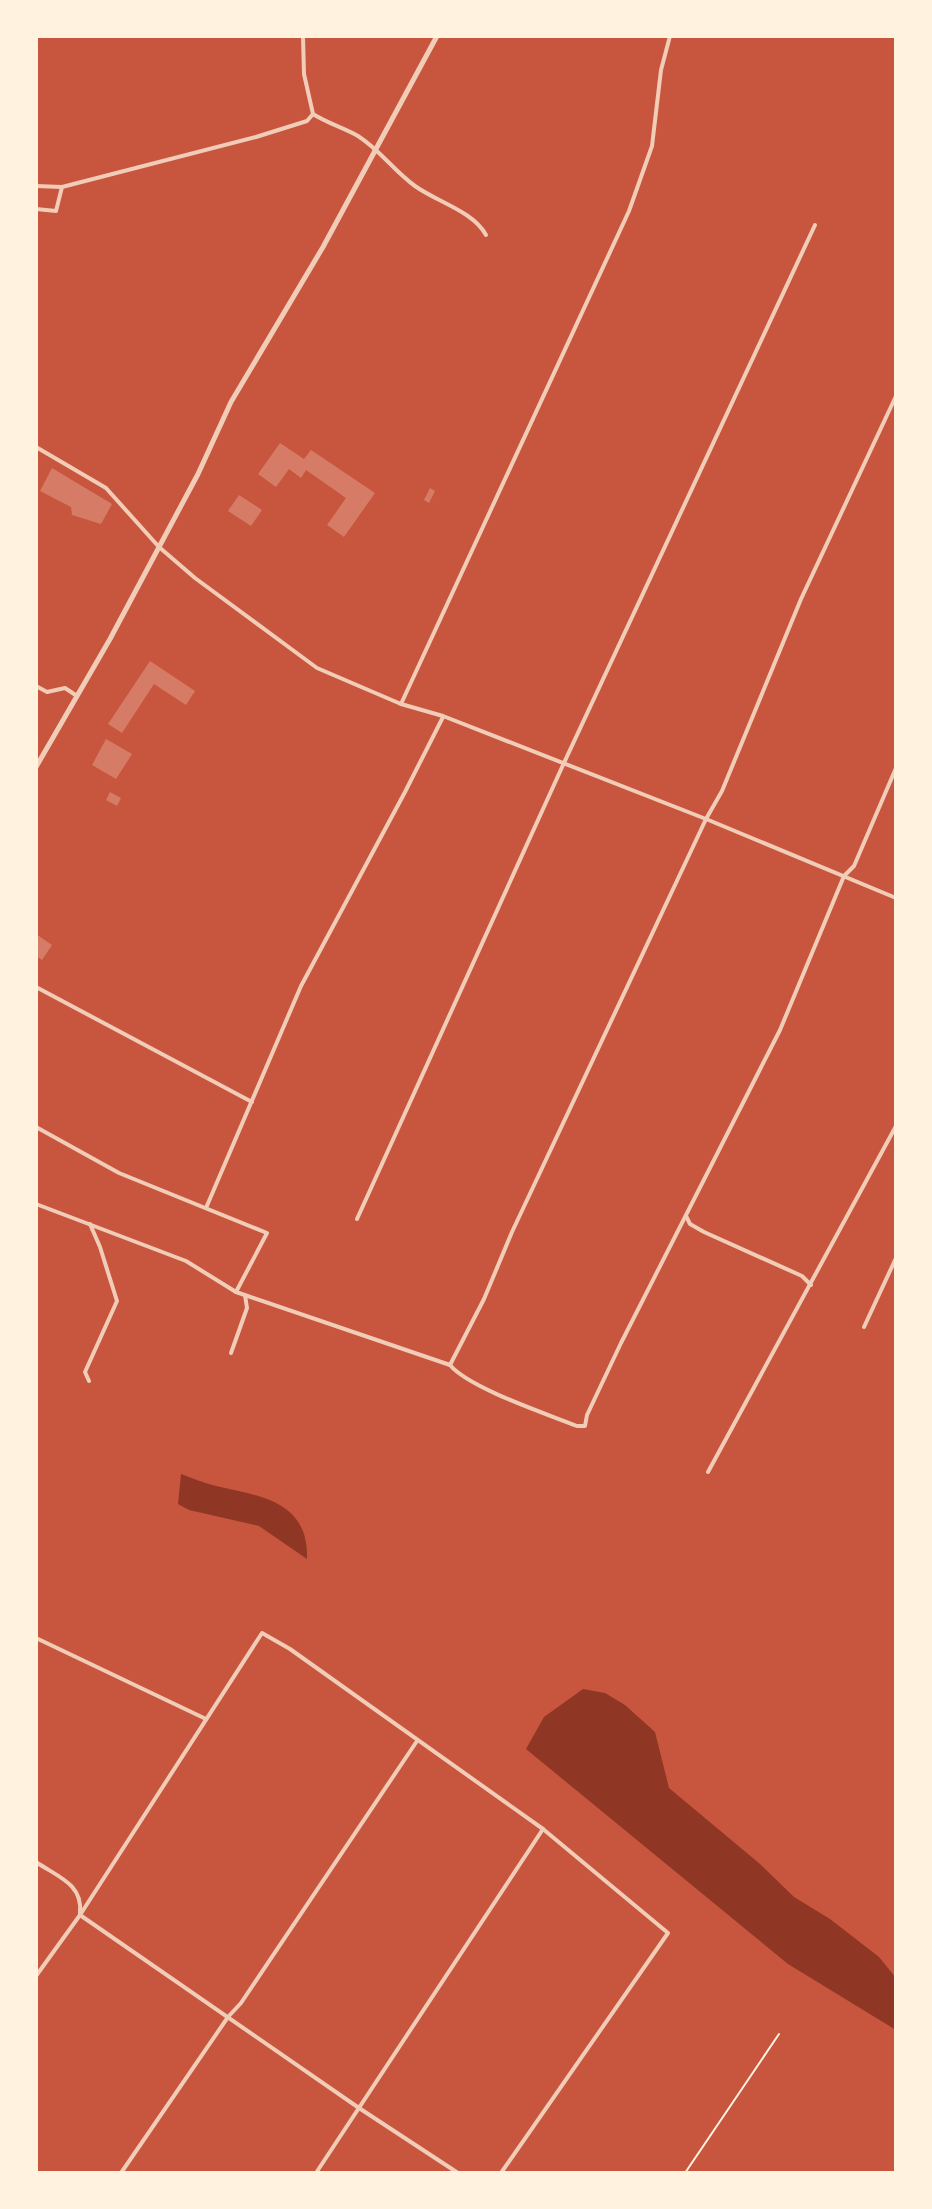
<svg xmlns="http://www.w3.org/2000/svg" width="932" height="2209" font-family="Barlow,sans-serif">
	<rect width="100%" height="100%" fill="#c8553d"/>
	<!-- water -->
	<g fill="#8f3625">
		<path d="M181 1474C192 1478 204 1483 216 1486 260 1496 309 1501 307 1559L259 1526 189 1510 178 1504Z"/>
		<path d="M583 1689 605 1693 625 1705 655 1732 669 1788 760 1864 794 1897 830 1919 879 1957 896 1978V2030L788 1964 526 1749 544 1717Z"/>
	</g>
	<!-- building -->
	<g fill="#d67c66">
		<path d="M280 443 304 459 311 450 375 493 344 537 327 525 346 498 306 470 301 478 289 469 276 487 258 474Z"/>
		<path d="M52 468 112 504 101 524 72 515 71 507 40 491Z"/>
		<path d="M430 488 435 491 429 503 424 500Z"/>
		<path d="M239 495 262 510 251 526 228 511Z"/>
		<path d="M150 661 195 691 186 705 154 684 122 733 108 724Z"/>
		<path d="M106 739 132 754 116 779 92 765Z"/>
		<path d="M110 792 121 798 117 806 106 800Z"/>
		<path d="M36 934 52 945 42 960 36 956Z"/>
	</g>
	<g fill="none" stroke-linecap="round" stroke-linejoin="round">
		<!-- path -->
		<path stroke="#fff3e0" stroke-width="2" d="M685 2173 779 2034"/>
		<!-- minor -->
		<g stroke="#f1ccb7" stroke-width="4">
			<path d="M303 36 304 74 313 114C327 123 344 128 358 136 380 150 394 171 415 186 437 202 473 211 486 235"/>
			<path d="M36 186 62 187 256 137 307 121 313 114"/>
			<path d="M36 209 56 211 62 187"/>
			<path d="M36 447 106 488 159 547 195 578 317 668 401 704 443 716 706 819 896 898"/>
			<path d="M36 686 47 692 65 688 77 696"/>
			<path d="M401 704 629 211 652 146 661 70 670 36"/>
			<path d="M36 987 252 1102"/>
			<path d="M36 1127 119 1173 267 1233 236 1292 450 1365C469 1388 547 1414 577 1426H585L587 1415 621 1343 780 1030 844 876 854 866 896 768"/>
			<path d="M36 1204 186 1261 236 1292"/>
			<path d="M206 1208 301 986 405 792 443 717"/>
			<path d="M686 1216 690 1224 704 1232 802 1276 811 1285"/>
			<path d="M357 1219 563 765 815 225"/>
			<path d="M864 1327 896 1258"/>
			<path d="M231 1353 247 1308 245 1295"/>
			<path d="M450 1365 484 1299 512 1232 706 819 722 791 801 599 896 396"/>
			<path d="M89 1381 85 1372 117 1301 100 1247 90 1224"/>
			<path d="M708 1472 896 1126"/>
			<path d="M36 1638 206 1719"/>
			<path d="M36 1862C58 1877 83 1884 80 1913"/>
			<path d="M80 1915 359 2108 458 2173"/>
			<path d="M36 1976 80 1915 262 1633 290 1649 543 1829 668 1933 501 2173"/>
			<path d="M121 2173 228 2017 241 2003 417 1741"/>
			<path d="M316 2173 543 1829"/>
		</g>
		<!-- tertiary -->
		<path stroke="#f1ccb7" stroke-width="5" d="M36 767 110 639 198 474 231 402 323 247 437 36"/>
	</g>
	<!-- border -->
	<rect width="932" height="2209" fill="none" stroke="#fff3e0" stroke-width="76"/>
</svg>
